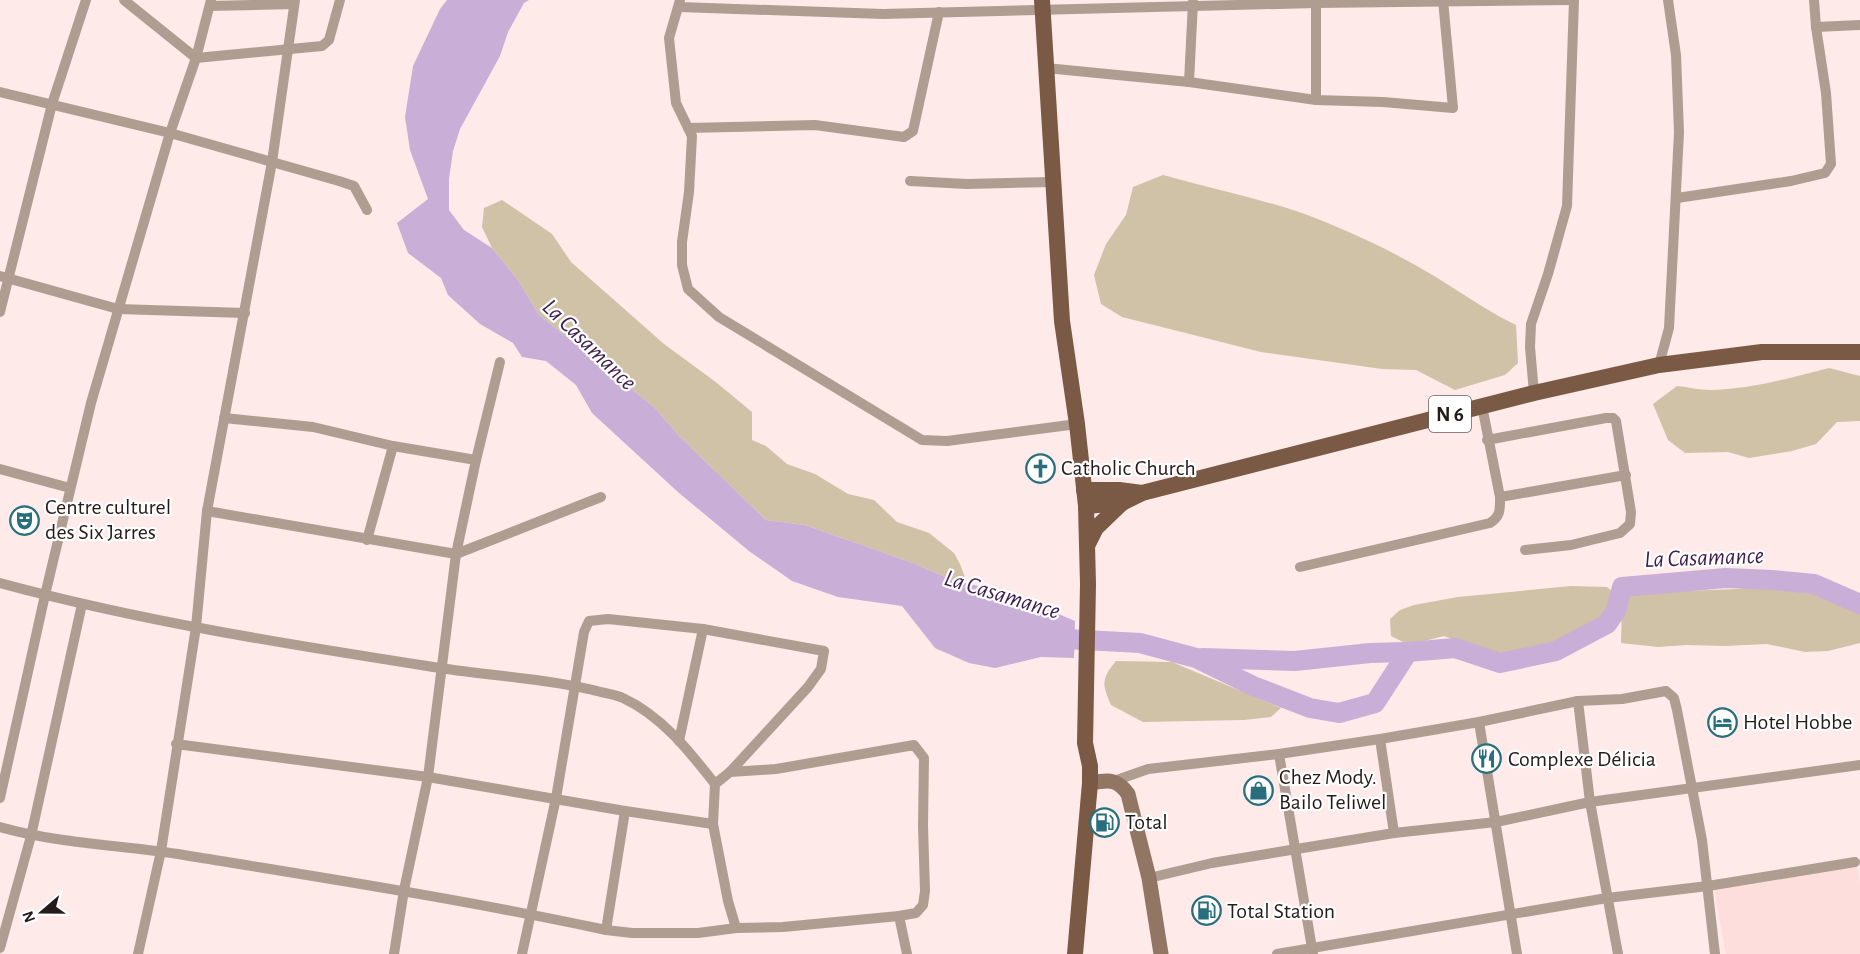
<svg xmlns="http://www.w3.org/2000/svg" width="1860" height="954" font-family="'Alegreya Sans',sans-serif">
	<rect width="100%" height="100%" fill="#fdeae9"/>
	<!-- built -->
	<path fill="#fededc" d="M1857 865 1860 884V954H1726L1714 889Z"/>
	<!-- green -->
	<g fill="#cfc2a6">
		<path d="M1163 175C1218 191 1277 201 1330 224 1364 238 1397 254 1429 273 1458 290 1485 310 1516 325L1518 363 1505 375 1455 390 1416 370 1382 369 1261 352 1122 317 1101 304 1094 275 1106 244 1126 215 1133 187Z"/>
		<path d="M502 200 552 234 571 262 664 344 717 383 752 412V440L766 446 787 464 815 474 848 494 874 500 897 522 929 533 954 553 960 564 966 580H952L913 563 805 525 766 520 679 436 654 407 539 315 518 280 492 248 482 227 484 208Z"/>
		<path d="M1829 368 1860 376V421L1837 422 1816 444 1792 451 1749 458 1728 452 1685 453 1668 440 1653 404 1677 386C1688 387 1699 390 1710 390 1750 389 1790 378 1829 368Z"/>
		<path d="M1571 586 1607 587 1620 598 1609 611 1557 645 1494 654 1444 636 1409 645 1391 636 1390 619 1400 610 1414 605 1458 597Z"/>
		<path d="M1758 587H1791L1816 591 1860 612V643L1828 651 1805 652 1767 644 1724 646 1687 645 1658 647 1621 643 1622 604 1629 593 1738 589Z"/>
		<path d="M1116 661 1172 662 1281 708 1271 717 1244 720 1143 722 1111 705C1102 684 1101 679 1116 661Z"/>
	</g>
	<!-- water -->
	<path fill="#c9aed7" d="M447 0H529L524 3 508 32 500 56 460 129 453 151 449 179V210L464 230 492 248 518 280 539 315 654 407 679 436 766 520 805 525 913 563 952 580 1009 593 1075 621 1074 658 1041 657 995 668 969 663 935 648 902 606 838 597 792 581 749 551 679 493 592 413 576 385 546 361 522 357 513 343 480 324 448 295 441 278 408 253 397 223 428 199 410 150 405 117 413 66 440 9Z"/>
	<g fill="none" stroke-linecap="round" stroke-linejoin="round">
		<!-- river -->
		<g stroke="#c9aed7" stroke-width="20">
			<path d="M1048 638 1140 643 1196 658 1253 686 1310 708 1339 713 1375 703 1408 652 1455 648 1500 663 1556 651 1607 624 1616 611 1622 587 1726 578 1772 580 1814 584 1860 604"/>
			<path d="M1202 658 1295 661 1370 653 1408 652"/>
		</g>
		<!-- street -->
		<g stroke="#b09d91" stroke-width="10">
			<path d="M124 0 196 58 322 46 329 40 340 0"/>
			<path d="M680 0 669 38 676 103 692 136 689 192 682 242V265L688 289 719 317 922 440 947 441 1077 424"/>
			<path d="M210 6 294 4"/>
			<path d="M679 7 883 14 1316 3 1571 0"/>
			<path d="M1816 27 1860 25"/>
			<path d="M1046 68 1189 82 1316 100 1383 102 1453 108 1443 0"/>
			<path d="M1189 82 1193 2"/>
			<path d="M0 92 170 133 339 181 354 186 367 210"/>
			<path d="M1316 100V0"/>
			<path d="M688 128 815 125 904 137 913 131 939 12"/>
			<path d="M910 181 967 184 1052 182"/>
			<path d="M1677 198 1791 181 1825 173 1831 164 1826 93 1816 27 1814 0"/>
			<path d="M0 276 118 309 245 313"/>
			<path d="M0 312 52 104 86 0"/>
			<path d="M1659 365 1669 328 1679 132 1676 55 1668 0"/>
			<path d="M1534 393 1530 347 1531 324 1548 274 1567 206 1574 0"/>
			<path d="M224 418 313 427 393 446 476 460 456 554 428 777 404 890 394 954"/>
			<path d="M1487 440 1606 418H1613L1616 421 1631 512 1630 524 1620 533 1571 545 1525 550"/>
			<path d="M476 460 500 362"/>
			<path d="M0 469 70 488"/>
			<path d="M1500 497 1626 475"/>
			<path d="M207 511 456 554 601 497"/>
			<path d="M367 540 393 446"/>
			<path d="M1300 567 1490 523C1501 516 1500 509 1500 497L1482 406"/>
			<path d="M0 583C144 622 293 645 440 668 491 676 543 678 593 690 603 693 614 694 623 698 662 716 690 752 715 784"/>
			<path d="M1578 701 1590 802 1618 954"/>
			<path d="M1479 722 1517 954"/>
			<path d="M1380 739 1394 833"/>
			<path d="M679 741 703 629"/>
			<path d="M176 744 428 777 625 811 713 824"/>
			<path d="M1279 754 1313 954"/>
			<path d="M1114 781 1148 769 1279 754 1380 739 1479 722 1578 701 1622 699 1666 691 1674 698 1677 710 1702 840 1715 954"/>
			<path d="M0 798 45 595 91 403 170 133 196 58 211 0"/>
			<path d="M0 827C60 844 123 845 184 855 325 878 466 900 606 930L632 933H698L736 928 783 927 899 916 907 954"/>
			<path d="M1149 878 1212 863 1394 833 1496 822 1590 802 1860 765"/>
			<path d="M736 928 728 901 713 824 715 784 730 772 776 769 914 745 924 758 923 826 925 891 923 905 916 913 899 916"/>
			<path d="M606 930 625 811"/>
			<path d="M0 948 31 836 82 604"/>
			<path d="M138 954 161 851 196 627 207 511 272 162 295 0"/>
			<path d="M522 954 556 798 584 632 589 621 608 619 703 629 824 651 821 669 808 687 730 772"/>
			<path d="M1277 954 1607 898 1708 886 1855 862"/>
		</g>
		<!-- secondary -->
		<path stroke="#917664" stroke-width="15" d="M1090 783C1108 780 1117 778 1128 794L1149 878 1161 954"/>
		<!-- primary -->
		<g stroke="#7a5a44" stroke-width="16">
			<path d="M1042 0 1062 321 1077 424 1086 506 1088 584 1085 743 1090 766V783L1075 954"/>
			<path d="M1084 490H1119L1142 493"/>
			<path d="M1086 506 1122 503 1142 493 1534 393 1659 365 1762 352H1860"/>
			<path d="M1088 544 1096 528 1122 503"/>
		</g>
	</g>
	<!-- icons -->
	<defs>
		<symbol id="church-ring" viewBox="-11 -11 22 22"><circle r="9.5" fill="#fff" stroke="#286e7d" stroke-width="1.5"/><path d="M-1.2-6h2.4v3.5h3.3v2.4h-3.3V6h-2.4V-.1h-3.3v-2.4h3.3Z" fill="#286e7d"/></symbol>
		<symbol id="theatre-ring" viewBox="-11 -11 22 22"><circle r="9.5" fill="#fff" stroke="#286e7d" stroke-width="1.5"/><path d="M-5-5.5Q0-4 5-5.5V0Q5 5 0 6Q-5 5-5 0ZM-3.3-2.5H-1v1.5H-3.3ZM1-2.5H3.3v1.5H1ZM-2.8 1Q0 5.5 2.8 1Z" fill="#286e7d"/></symbol>
		<symbol id="hotel-ring" viewBox="-11 -11 22 22"><circle r="9.5" fill="#fff" stroke="#286e7d" stroke-width="1.5"/><path d="M-6-4.5h1.5V1H6V5H4.5V3h-9V5H-6ZM-4 0a1.8 1.8 0 1 1 3.6 0ZM.5 0V-2.5h3Q6-2.5 6 0Z" fill="#286e7d"/></symbol>
		<symbol id="restaurant-ring" viewBox="-11 -11 22 22"><circle r="9.5" fill="#fff" stroke="#286e7d" stroke-width="1.5"/><path d="M-5-6h1v4h1v-4h1v4h1v-4h1v5L-1.5 .5V6h-2V.5L-5-1ZM5-6V6H3V1.5H1.5Q1.5-4 5-6Z" fill="#286e7d"/></symbol>
		<symbol id="shop-ring" viewBox="-11 -11 22 22"><circle r="9.5" fill="#fff" stroke="#286e7d" stroke-width="1.5"/><path d="M-5-2.5h2.3a2.7 3.5 0 0 1 5.4 0H5L5.5 6h-11ZM-1.5-2.5h3a1.5 2.3 0 0 0-3 0Z" fill="#286e7d"/></symbol>
		<symbol id="fuel-ring" viewBox="-11 -11 22 22"><circle r="9.5" fill="#fff" stroke="#286e7d" stroke-width="1.5"/><path d="M-5.5-6h7V0h2V4h1.3V-2.5L3-4.5l.8-.8L6-3V5H2.5V1h-1V6h-7ZM-4.2-4.7v3.2H.2V-4.7Z" fill="#286e7d"/></symbol>
	</defs>
	<g fill-rule="evenodd">
		<use href="#church-ring" x="1024" y="452" width="33" height="33"/>
		<use href="#theatre-ring" x="8" y="504" width="33" height="33"/>
		<use href="#hotel-ring" x="1706" y="706" width="33" height="33"/>
		<use href="#restaurant-ring" x="1470" y="742" width="33" height="33"/>
		<use href="#shop-ring" x="1242" y="774" width="33" height="33"/>
		<use href="#fuel-ring" x="1088" y="806" width="33" height="33"/>
		<use href="#fuel-ring" x="1190" y="894" width="33" height="33"/>
	</g>
	<g text-anchor="middle" dominant-baseline="central" stroke-width="4.5" stroke-linejoin="round" paint-order="stroke">
		<!-- shield labels -->
		<rect fill="#fff" stroke="#675f5f" stroke-width="1.5" x="1429" y="396" width="42" height="36" rx="4.5"/>
		<g font-size="21" font-weight="bold" fill="#261b1b">
			<text x="1450" y="414">N 6</text>
		</g>
		<!-- poi labels -->
		<g font-size="22" fill="#261b1b" stroke="#fff" text-anchor="start">
			<text x="1061" y="468">Catholic Church</text>
			<text x="45" y="507">Centre culturel<tspan x="45" dy="25">des Six Jarres</tspan></text>
			<text x="1743" y="722">Hotel Hobbe</text>
			<text x="1508" y="759">Complexe Délicia</text>
			<text x="1279" y="777">Chez Mody.<tspan x="1279" dy="25">Bailo Teliwel</tspan></text>
			<text x="1125" y="822">Total</text>
			<text x="1227" y="911">Total Station</text>
		</g>
		<!-- water labels -->
		<g font-size="24" font-style="italic" fill="#401e50" stroke="#fff">
			<text transform="translate(589 345) rotate(44)">La Casamance</text>
			<text transform="translate(1704 558) rotate(-2)">La Casamance</text>
			<text transform="translate(1002 595) rotate(17)">La Casamance</text>
		</g>
	</g>
	<!-- north arrow -->
	<g transform="translate(42 912) rotate(250)" stroke="#ffffff" stroke-width="4.5" paint-order="stroke">
	<path d="M0-4.5L10 22L0 15L-10 22Z" fill="#261b1b"/>
	<text y="-9" font-size="16" font-weight="bold" text-anchor="middle" fill="#261b1b">N</text>
	</g>
</svg>
